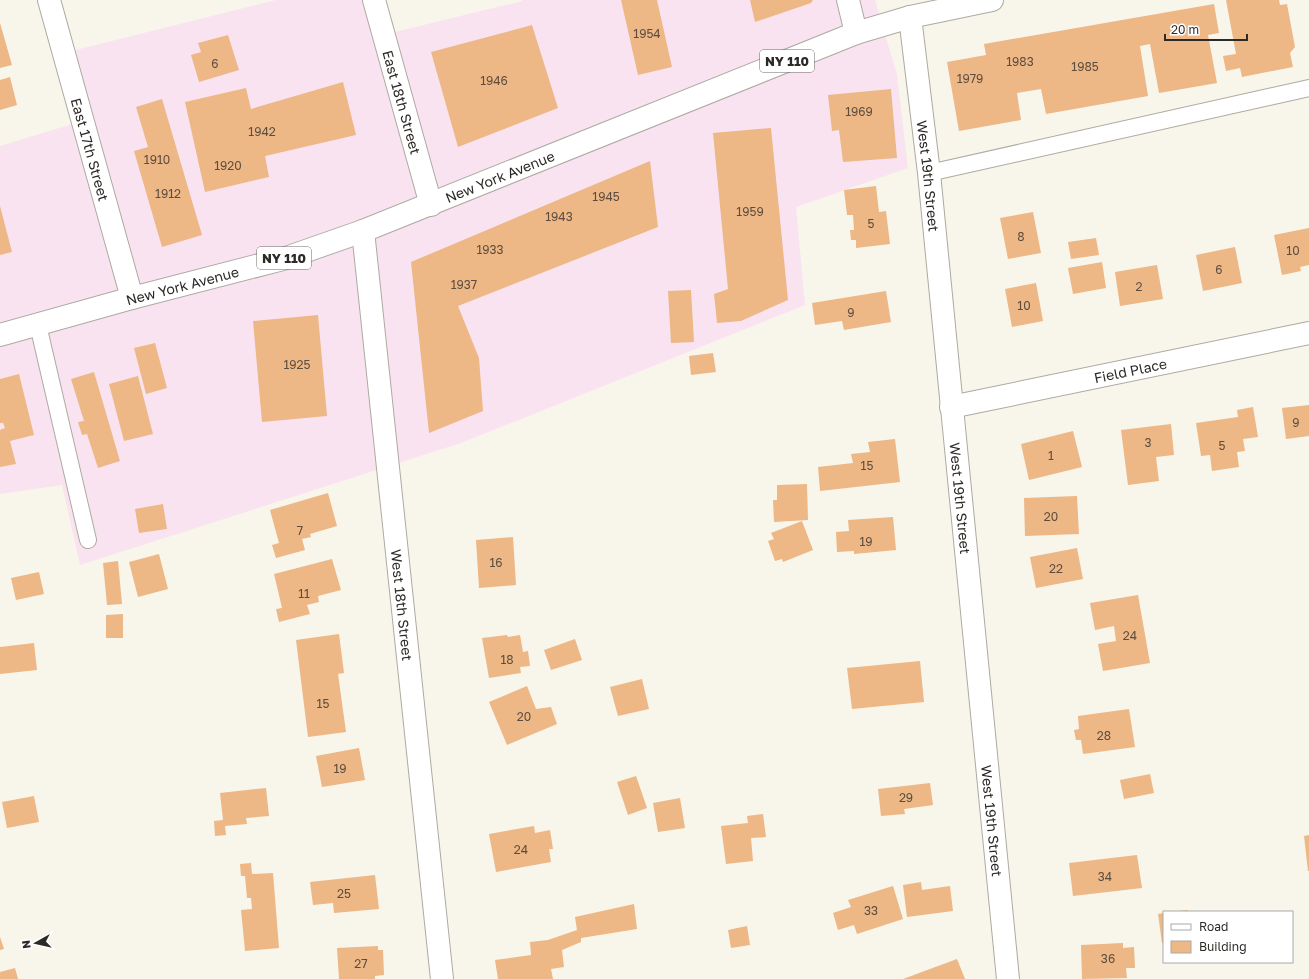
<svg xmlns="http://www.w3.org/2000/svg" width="1309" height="979" font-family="'Golos Text',sans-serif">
	<rect width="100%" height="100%" fill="#f8f5ea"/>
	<!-- commercial -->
	<path fill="#fae3f1" d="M276 0H366L378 36 522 1V0H875L897 75 908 168 796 207 805 305 461 443 80 565 62 485 0 494V146L76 123 56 55Z"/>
	<!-- building -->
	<g fill="#edb786">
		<path d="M621 0H657L672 67 638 75Z"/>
		<path d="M750 0H813L811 3 755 22Z"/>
		<path d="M1226 0H1279L1280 5 1287 4 1295 47 1290 53 1293 67 1242 77 1240 68 1226 71 1223 56 1236 54Z"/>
		<path d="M1214 4 1219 33 1208 35 1217 83 1159 93 1150 44 1140 46 1148 96 1046 114 1041 89 1017 93 1021 120 959 131 947 62 986 55 984 44Z"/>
		<path d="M0 23 12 65 0 68Z"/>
		<path d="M532 25 558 108 458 147 431 52Z"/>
		<path d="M228 35 239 70 199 82 191 55 201 52 198 43Z"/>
		<path d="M10 77 17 105 0 110V80Z"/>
		<path d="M343 82 356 135 265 156 269 177 205 192 185 102 246 88 251 109Z"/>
		<path d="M891 89 897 158 843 162 839 130 832 131 828 95Z"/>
		<path d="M162 99 202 235 162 247 134 151 148 147 136 107Z"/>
		<path d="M771 128 788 300 741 321 717 323 714 294 728 289 713 133Z"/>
		<path d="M650 161 658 227 458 306 479 358 483 411 429 433 411 262Z"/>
		<path d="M876 186 879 212 886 211 890 244 856 248V240H851L850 230H854L853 215H847L844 190Z"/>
		<path d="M0 206 12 252 0 255Z"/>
		<path d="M1033 212 1041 253 1008 259 1000 218Z"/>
		<path d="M1309 228V265L1300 267 1301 271 1282 275 1274 235Z"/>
		<path d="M1096 238 1099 255 1071 259 1068 242Z"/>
		<path d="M1235 247 1242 283 1203 291 1196 255Z"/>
		<path d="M1102 262 1106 288 1073 294 1068 268Z"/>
		<path d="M1157 265 1163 299 1120 306 1115 272Z"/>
		<path d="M1036 283 1043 321 1012 327 1005 289Z"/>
		<path d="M691 290 694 342 671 343 668 291Z"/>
		<path d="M886 291 891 322 844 330 842 321 815 325 812 303Z"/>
		<path d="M318 315 327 416 262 422 253 321Z"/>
		<path d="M155 343 167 388 146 394 134 348Z"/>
		<path d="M713 353 716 372 691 375 689 356Z"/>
		<path d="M94 372 120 461 98 468 87 434 82 435 78 422 84 421 71 379Z"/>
		<path d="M19 374 34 435 10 441 16 464 0 467V430L5 428 3 423H0V379Z"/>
		<path d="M138 376 153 434 124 441 109 384Z"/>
		<path d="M1309 405V436L1286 439 1282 408Z"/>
		<path d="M1253 407 1258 437 1243 439 1245 451 1237 452 1239 467 1212 471 1210 455 1201 456 1196 423 1238 417 1237 410Z"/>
		<path d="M1171 424 1174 455 1156 457 1159 481 1128 485 1121 430Z"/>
		<path d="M1073 431 1082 467 1029 480 1021 444Z"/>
		<path d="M895 439 900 482 820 491 818 467 853 463 851 454 870 452 868 442Z"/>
		<path d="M807 484 808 520 774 522 773 500H777V485Z"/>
		<path d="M328 493 337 526 310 534 311 537 302 539 305 550 276 558 272 545 279 543 270 510Z"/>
		<path d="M1077 496 1079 534 1025 536 1024 498Z"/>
		<path d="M163 504 167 529 139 533 135 509Z"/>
		<path d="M893 517 896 550 854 554V551L837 552 836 532 849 531 848 520Z"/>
		<path d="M802 521 813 550 783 562 782 559 775 561 768 541 774 539 771 533Z"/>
		<path d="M513 537 516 585 479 588 476 540Z"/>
		<path d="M1077 548 1083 579 1036 588 1030 557Z"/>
		<path d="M159 554 168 589 138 597 129 562Z"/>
		<path d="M332 559 341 590 318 596 319 602 307 605 310 614 279 622 276 609 282 608 274 574Z"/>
		<path d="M118 561 122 604 107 605 103 563Z"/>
		<path d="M39 572 44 594 16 600 11 578Z"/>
		<path d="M1138 595 1150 663 1103 671 1098 644 1116 641 1114 626 1095 630 1090 603Z"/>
		<path d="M123 614V638H106V615Z"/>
		<path d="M339 634 344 673 338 674 346 732 308 737 296 640Z"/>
		<path d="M507 635 508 637 520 635 523 652 528 651 530 666 520 667 521 673 489 678 482 638Z"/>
		<path d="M575 639 582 660 551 670 544 650Z"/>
		<path d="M34 643 37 670 0 674V647Z"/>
		<path d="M920 661 924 702 852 709 847 668Z"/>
		<path d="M642 679 649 709 618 716 610 687Z"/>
		<path d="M527 686 536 709 551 707 557 724 507 745 489 702Z"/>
		<path d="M1129 709 1135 747 1083 754 1081 740H1076L1074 730 1079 729 1078 716Z"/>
		<path d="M359 748 365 780 322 787 316 756Z"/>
		<path d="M1150 774 1154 793 1124 799 1120 780Z"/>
		<path d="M636 776 647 808 628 815 617 782Z"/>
		<path d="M930 783 933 805 904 809 905 814 881 816 878 789Z"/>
		<path d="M266 788 269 816 246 818 247 824 225 826 226 835 215 836 214 821 223 820 220 793Z"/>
		<path d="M34 796 39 822 7 828 2 802Z"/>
		<path d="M680 798 685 828 658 832 653 803Z"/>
		<path d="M763 814 766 837 751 838 753 861 726 864 721 826 748 823 747 816Z"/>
		<path d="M534 826 535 833 550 830 553 849H549L551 862 496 872 489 834Z"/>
		<path d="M1309 835V871H1308L1304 836Z"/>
		<path d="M1137 855 1142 888 1073 896 1069 863Z"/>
		<path d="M251 863 252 874 273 873 279 948 245 951 241 910 252 909 251 898H247L245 876H241L240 864Z"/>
		<path d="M375 875 379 909 334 913 333 903 313 905 310 882Z"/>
		<path d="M921 882 922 890 950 886 953 911 907 917 903 885Z"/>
		<path d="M893 886 903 919 857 934 854 925 838 930 833 913 851 907 848 900Z"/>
		<path d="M634 904 637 929 581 938V942L562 950 564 967 551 969 553 979H498L495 960 531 955 530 942 548 940 577 930 575 917Z"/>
		<path d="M1188 910V912H1178V911Z"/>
		<path d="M1164 913V943H1162L1158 914Z"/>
		<path d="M747 926 750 945 731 948 728 930Z"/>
		<path d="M0 937 4 949 0 950Z"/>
		<path d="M1123 943V948L1134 947 1135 968H1126L1127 978 1082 979 1081 945Z"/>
		<path d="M378 946V950H383L384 975 375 976V979H339L337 948Z"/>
		<path d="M957 959 965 979H903Z"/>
		<path d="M15 968 18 979H0V972Z"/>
	</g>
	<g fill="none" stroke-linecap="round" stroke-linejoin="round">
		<defs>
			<g id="lane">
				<path d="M929 173 1309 88"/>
				<path d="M38 325 88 540"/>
			</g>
			<g id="street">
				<path id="s1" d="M49 0 132 298"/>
				<path id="s2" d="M374 0 431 205"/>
				<path d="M848 0 856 33"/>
				<path id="s3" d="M910 17 929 173 1008 979"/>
				<path id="s4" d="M363 231 442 979"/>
				<path id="s5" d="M951 407 1309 333"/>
			</g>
			<g id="primary">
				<path id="s6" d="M0 335 132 298 283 259 363 231 856 33 910 17 992 0"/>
			</g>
		</defs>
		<!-- lane casing -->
		<use href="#lane" stroke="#adaaa0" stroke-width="18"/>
		<!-- street casing -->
		<use href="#street" stroke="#adaaa0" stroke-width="24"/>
		<!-- primary casing -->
		<use href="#primary" stroke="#adaaa0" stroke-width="24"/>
		<!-- lane -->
		<use href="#lane" stroke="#fff" stroke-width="16"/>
		<!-- street -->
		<use href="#street" stroke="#fff" stroke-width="22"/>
		<!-- primary -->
		<use href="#primary" stroke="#fff" stroke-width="22"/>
	</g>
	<g text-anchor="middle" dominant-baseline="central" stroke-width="3" stroke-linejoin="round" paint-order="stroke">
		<!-- number labels -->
		<g font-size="12" fill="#5c4d3e">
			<text x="647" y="33">1954</text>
			<text x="1020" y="61">1983</text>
			<text x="215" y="63">6</text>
			<text x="1085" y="66">1985</text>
			<text x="970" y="78">1979</text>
			<text x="494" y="80">1946</text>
			<text x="859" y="111">1969</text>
			<text x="262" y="131">1942</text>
			<text x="157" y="159">1910</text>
			<text x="228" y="165">1920</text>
			<text x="168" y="193">1912</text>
			<text x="606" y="196">1945</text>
			<text x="750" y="211">1959</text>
			<text x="559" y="216">1943</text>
			<text x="871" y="223">5</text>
			<text x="1021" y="236">8</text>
			<text x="490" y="249">1933</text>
			<text x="1293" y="250">10</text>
			<text x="1219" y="269">6</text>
			<text x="464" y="284">1937</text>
			<text x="1139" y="286">2</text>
			<text x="1024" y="305">10</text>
			<text x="851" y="312">9</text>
			<text x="297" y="364">1925</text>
			<text x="1296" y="422">9</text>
			<text x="1148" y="442">3</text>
			<text x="1222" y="445">5</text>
			<text x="1051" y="455">1</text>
			<text x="867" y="465">15</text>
			<text x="1051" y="516">20</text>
			<text x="300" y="530">7</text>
			<text x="866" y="541">19</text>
			<text x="496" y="562">16</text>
			<text x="1056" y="568">22</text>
			<text x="304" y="593">11</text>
			<text x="1130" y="635">24</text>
			<text x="507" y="659">18</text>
			<text x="323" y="703">15</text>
			<text x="524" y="716">20</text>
			<text x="1104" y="735">28</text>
			<text x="340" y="768">19</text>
			<text x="906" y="797">29</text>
			<text x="521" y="849">24</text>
			<text x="1105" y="876">34</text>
			<text x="344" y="893">25</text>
			<text x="871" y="910">33</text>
			<text x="1108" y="958">36</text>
			<text x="361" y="963">27</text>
		</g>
		<!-- shield labels -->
		<g fill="#fff" stroke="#6b6a67" stroke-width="1">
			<rect x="760" y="50" width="54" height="22" rx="3"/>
			<rect x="257" y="247" width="54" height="22" rx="3"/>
		</g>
		<g font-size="13" font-weight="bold" fill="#2b2a26">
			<text x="787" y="61">NY 110</text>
			<text x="284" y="258">NY 110</text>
		</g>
		<!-- street labels -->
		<g font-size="14" fill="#2b2a26" stroke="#fff">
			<text stroke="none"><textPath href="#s2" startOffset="106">East 18th Street</textPath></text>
			<text stroke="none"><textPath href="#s1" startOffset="155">East 17th Street</textPath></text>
			<text stroke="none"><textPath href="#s3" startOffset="160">West 19th Street</textPath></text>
			<text stroke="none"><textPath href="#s6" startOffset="525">New York Avenue</textPath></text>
			<text stroke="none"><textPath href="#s6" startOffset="189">New York Avenue</textPath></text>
			<text stroke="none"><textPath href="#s5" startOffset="183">Field Place</textPath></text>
			<text stroke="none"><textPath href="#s3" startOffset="484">West 19th Street</textPath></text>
			<text stroke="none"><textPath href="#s4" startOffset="376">West 18th Street</textPath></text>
			<text stroke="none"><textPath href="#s3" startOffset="808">West 19th Street</textPath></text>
		</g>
	</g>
	<!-- legend -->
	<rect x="1163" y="911" width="130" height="52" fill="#ffffff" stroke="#aaaaa8"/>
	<rect x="1171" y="924" width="20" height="6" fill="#ffffff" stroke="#aaaaa8"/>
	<text x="1199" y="931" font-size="12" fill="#2b2a26">Road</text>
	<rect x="1171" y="941" width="20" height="12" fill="#edb786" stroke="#aaaaa8"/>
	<text x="1199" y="951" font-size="12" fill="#2b2a26">Building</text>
	<!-- north arrow -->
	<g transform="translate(36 943) rotate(262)" stroke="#ffffff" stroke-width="3" paint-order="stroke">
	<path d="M0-3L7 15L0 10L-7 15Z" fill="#2b2a26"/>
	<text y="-6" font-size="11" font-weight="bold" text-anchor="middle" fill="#2b2a26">N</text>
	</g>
	<!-- scale -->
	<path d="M1165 34v6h82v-6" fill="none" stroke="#2b2a26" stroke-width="2"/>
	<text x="1171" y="34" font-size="12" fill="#2b2a26" stroke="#ffffff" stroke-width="3" paint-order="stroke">20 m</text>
</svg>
